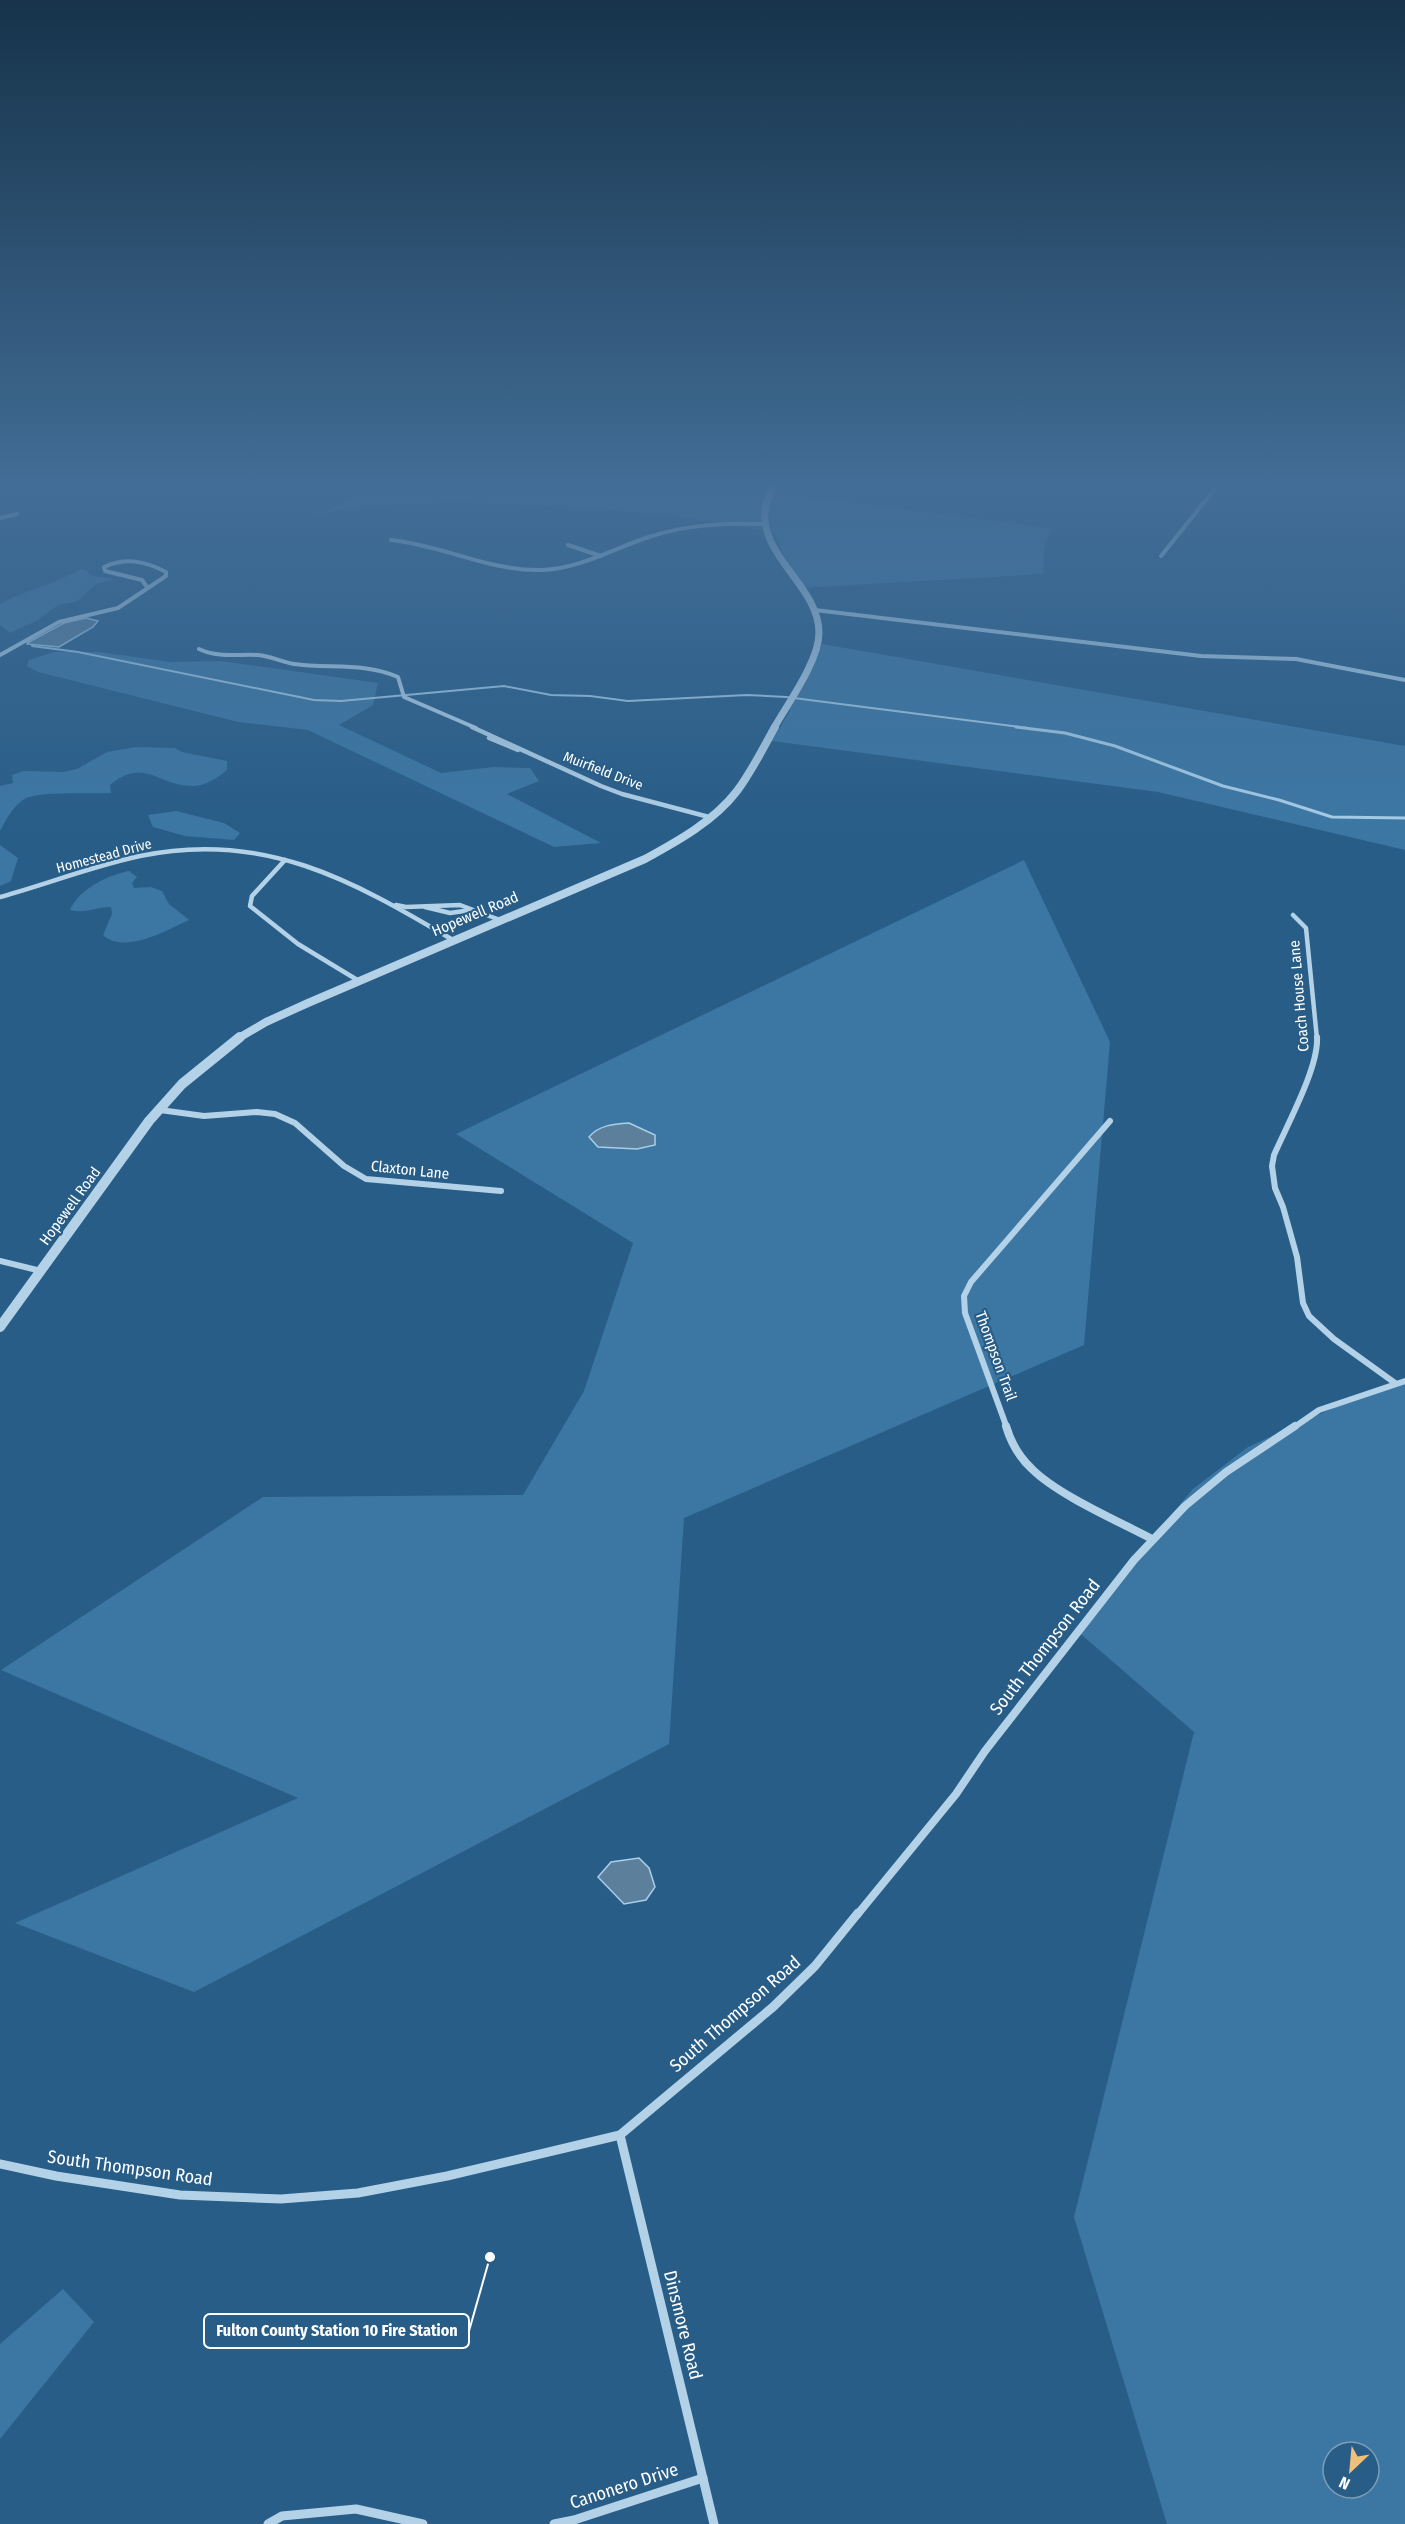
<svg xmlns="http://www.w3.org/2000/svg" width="1405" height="2524" font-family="'Fira Sans Condensed',sans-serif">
	<rect width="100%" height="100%" fill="#285d87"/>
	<!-- green -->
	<g fill="#3c77a3" fill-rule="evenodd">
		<path d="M379 480H672L1051 528 1044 549 1043 574 800 588 773 532 663 514 571 507 460 502 365 506 302 517C325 511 346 508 357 484Z"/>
		<path d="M81 569 88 571V574L91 576 115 579 96 584 76 602 58 605 36 621 10 633 0 625V604C26 590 55 584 81 569Z"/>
		<path d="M822 644 1405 746V850L1158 792 772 741 788 714 797 689Z"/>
		<path d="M54 652H100L170 662 221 661 378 683 373 705 339 725 441 773 493 767 530 768 539 781 507 794 601 843 554 847 308 730 238 722 38 672 27 666 29 660Z"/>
		<path d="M136 747 175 748 182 752 227 761V770C218 777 206 786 194 786 158 787 145 756 110 785L111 793C91 794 43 791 26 798 14 804 6 820 0 831V786L13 783 12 775 24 771 63 772 77 769 107 752Z"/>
		<path d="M176 811 224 823 240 833 234 840 185 836 153 827 148 815Z"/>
		<path d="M0 845 18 858 11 881 0 886Z"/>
		<path d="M1024 860 1110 1042 1084 1345 684 1518 669 1744 194 1992 15 1923 298 1798 1 1670 263 1497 523 1495 584 1391 633 1243 456 1134Z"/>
		<path d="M129 871 137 877 132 883 134 888 151 887 162 891 169 904 189 920C167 930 125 955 103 935L112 914 111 907C96 907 85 914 70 910 79 889 108 875 129 871Z"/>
		<path d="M1405 1384V2524H1167L1074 2217 1194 1732 1075 1629 1193 1489 1248 1447 1366 1393ZM1333 2452H1369V2488H1333Z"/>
		<path d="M63 2289 94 2322 0 2439V2344Z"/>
	</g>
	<!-- water -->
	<g fill="#5c809c" stroke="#a8cee8" stroke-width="1.5">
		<path d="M86 618 98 621 93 627 59 647 27 644V643L64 623Z"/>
		<path d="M629 1123 655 1135V1145L637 1149 598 1147 589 1137C599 1125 614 1124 629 1123Z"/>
		<path d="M639 1858 649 1868 655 1887 646 1900 624 1904 598 1877 611 1862Z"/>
	</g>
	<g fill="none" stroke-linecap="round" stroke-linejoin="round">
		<!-- stream-far1 -->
		<path stroke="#a8cee8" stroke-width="2" d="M32 646 78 652 314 700 341 701 504 686 551 695 590 696 628 701 747 695 786 697 1028 728"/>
		<!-- stream -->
		<path stroke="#a8cee8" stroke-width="3" d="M1016 727 1065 733 1115 746 1223 786 1279 800 1332 817 1405 818"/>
		<!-- minor-far4 -->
		<g stroke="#b3d2e8" stroke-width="4">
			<path d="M0 518 17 514"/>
			<path d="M391 540C442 545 491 572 543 570 582 568 616 547 652 536 689 524 728 523 766 524"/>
			<path d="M568 545 601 556"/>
			<path d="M1161 556 1222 480"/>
			<path d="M815 610 1201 656 1296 659 1405 680"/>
			<path d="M199 649C218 658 238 654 258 655 271 656 281 662 294 664 329 669 364 662 398 677L404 697 476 728"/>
			<path d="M0 655 59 622 118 608 166 576V572C145 561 126 557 104 567L105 571 142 580 147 587"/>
		</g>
		<!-- minor-far3 -->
		<g stroke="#b3d2e8" stroke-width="4.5">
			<path d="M472 727 601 786 622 794 709 817"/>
			<path d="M489 738 518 750"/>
			<path d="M285 860 252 896 250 906 298 944 359 981"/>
			<path d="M0 897C47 884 93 866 140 856 263 830 352 880 453 940"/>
			<path d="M396 905 406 907 460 905 500 920"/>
			<path d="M425 907 450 913 471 910"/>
			<path d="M1293 915 1306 928 1317 1039"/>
		</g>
		<!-- minor-far2 -->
		<g stroke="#b3d2e8" stroke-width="6">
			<path d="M1317 1037C1319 1067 1287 1125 1274 1155L1272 1166 1275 1188 1283 1207 1297 1257 1303 1303 1309 1316 1334 1339 1395 1383"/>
			<path d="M160 1110 204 1116 257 1112 275 1114 295 1123 344 1166 366 1179 501 1191"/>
			<path d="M0 1261 41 1271"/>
			<path d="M1007 1428 965 1313 964 1296 971 1282 1110 1121"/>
			<path d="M1293 1428 1319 1410 1405 1381"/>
		</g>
		<!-- minor-far1 -->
		<g stroke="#b3d2e8" stroke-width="8">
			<path d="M1006 1426C1011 1443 1019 1457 1032 1469 1058 1495 1118 1521 1152 1539"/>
			<path d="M857 1915 956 1794 985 1751 1134 1560 1185 1506 1226 1472 1295 1426"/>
		</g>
		<!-- minor -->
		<g stroke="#b3d2e8" stroke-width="9">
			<path d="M620 2135 714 2524"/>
			<path d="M0 2164 56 2176 180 2195 281 2199 358 2193 447 2176 620 2135 773 2007 815 1966 858 1913"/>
			<path d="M268 2524 282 2516 356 2509 423 2524"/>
			<path d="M554 2524 574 2520 703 2478"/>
		</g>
		<!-- tertiary-far2 -->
		<path stroke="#b3d2e8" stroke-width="7" d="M774 728C788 703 819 661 819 633 819 584 755 555 766 504 768 495 774 488 779 480"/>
		<!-- tertiary-far1 -->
		<path stroke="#b3d2e8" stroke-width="8" d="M237 1039 266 1022 308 1003 645 859C678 841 714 821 737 791 752 771 763 748 775 727"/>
		<!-- tertiary -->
		<path stroke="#b3d2e8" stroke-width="10" d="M0 1327 149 1121 182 1084 240 1037"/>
	</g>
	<!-- sky -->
	<linearGradient id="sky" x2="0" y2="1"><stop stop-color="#16334a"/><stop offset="0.58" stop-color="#426d96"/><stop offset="1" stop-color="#426d96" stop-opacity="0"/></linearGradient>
	<rect width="1405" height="833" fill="url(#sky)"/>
	<g text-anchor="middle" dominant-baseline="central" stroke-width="4.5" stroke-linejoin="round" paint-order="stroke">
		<!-- far-street labels -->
		<g font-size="14" fill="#fff" stroke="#285d87">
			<text transform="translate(603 771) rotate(21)">Muirfield Drive</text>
			<text transform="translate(104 856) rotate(-15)">Homestead Drive</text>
		</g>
		<!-- street labels -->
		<g font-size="15" fill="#fff" stroke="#285d87">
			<text transform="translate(475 914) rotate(-23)">Hopewell Road</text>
			<text transform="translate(1299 996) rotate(-95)">Coach House Lane</text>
			<text transform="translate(410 1170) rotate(6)">Claxton Lane</text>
			<text transform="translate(70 1206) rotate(-54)">Hopewell Road</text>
			<text transform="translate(996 1356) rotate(70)">Thompson Trail</text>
		</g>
		<!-- near-street labels -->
		<g font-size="18" fill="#fff" stroke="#285d87">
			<text transform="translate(1045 1647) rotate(-52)">South Thompson Road</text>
			<text transform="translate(735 2014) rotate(-41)">South Thompson Road</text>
			<text transform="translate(130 2168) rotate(8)">South Thompson Road</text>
			<text transform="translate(683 2325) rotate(76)">Dinsmore Road</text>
			<text transform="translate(624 2486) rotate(-18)">Canonero Drive</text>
		</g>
	</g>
	<!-- callouts -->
	<path fill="none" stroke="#fff" stroke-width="2" d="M490 2257L469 2331"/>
	<circle fill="#fff" stroke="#285d87" stroke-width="2" cx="490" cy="2257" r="6"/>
	<rect fill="#285d87" stroke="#fff" stroke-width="2" x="204" y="2314" width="265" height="34" rx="6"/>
	<g font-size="16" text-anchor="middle" font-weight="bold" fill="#fff">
		<text x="337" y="2336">Fulton County Station 10 Fire Station</text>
	</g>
	<!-- north arrow -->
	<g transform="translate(1351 2470) rotate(206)"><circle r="28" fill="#285d87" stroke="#7e9eb7" stroke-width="1.5"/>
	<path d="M0-4.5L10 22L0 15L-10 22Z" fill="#f0c07a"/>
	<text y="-9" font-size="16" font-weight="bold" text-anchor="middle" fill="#ffffff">N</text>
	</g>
</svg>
